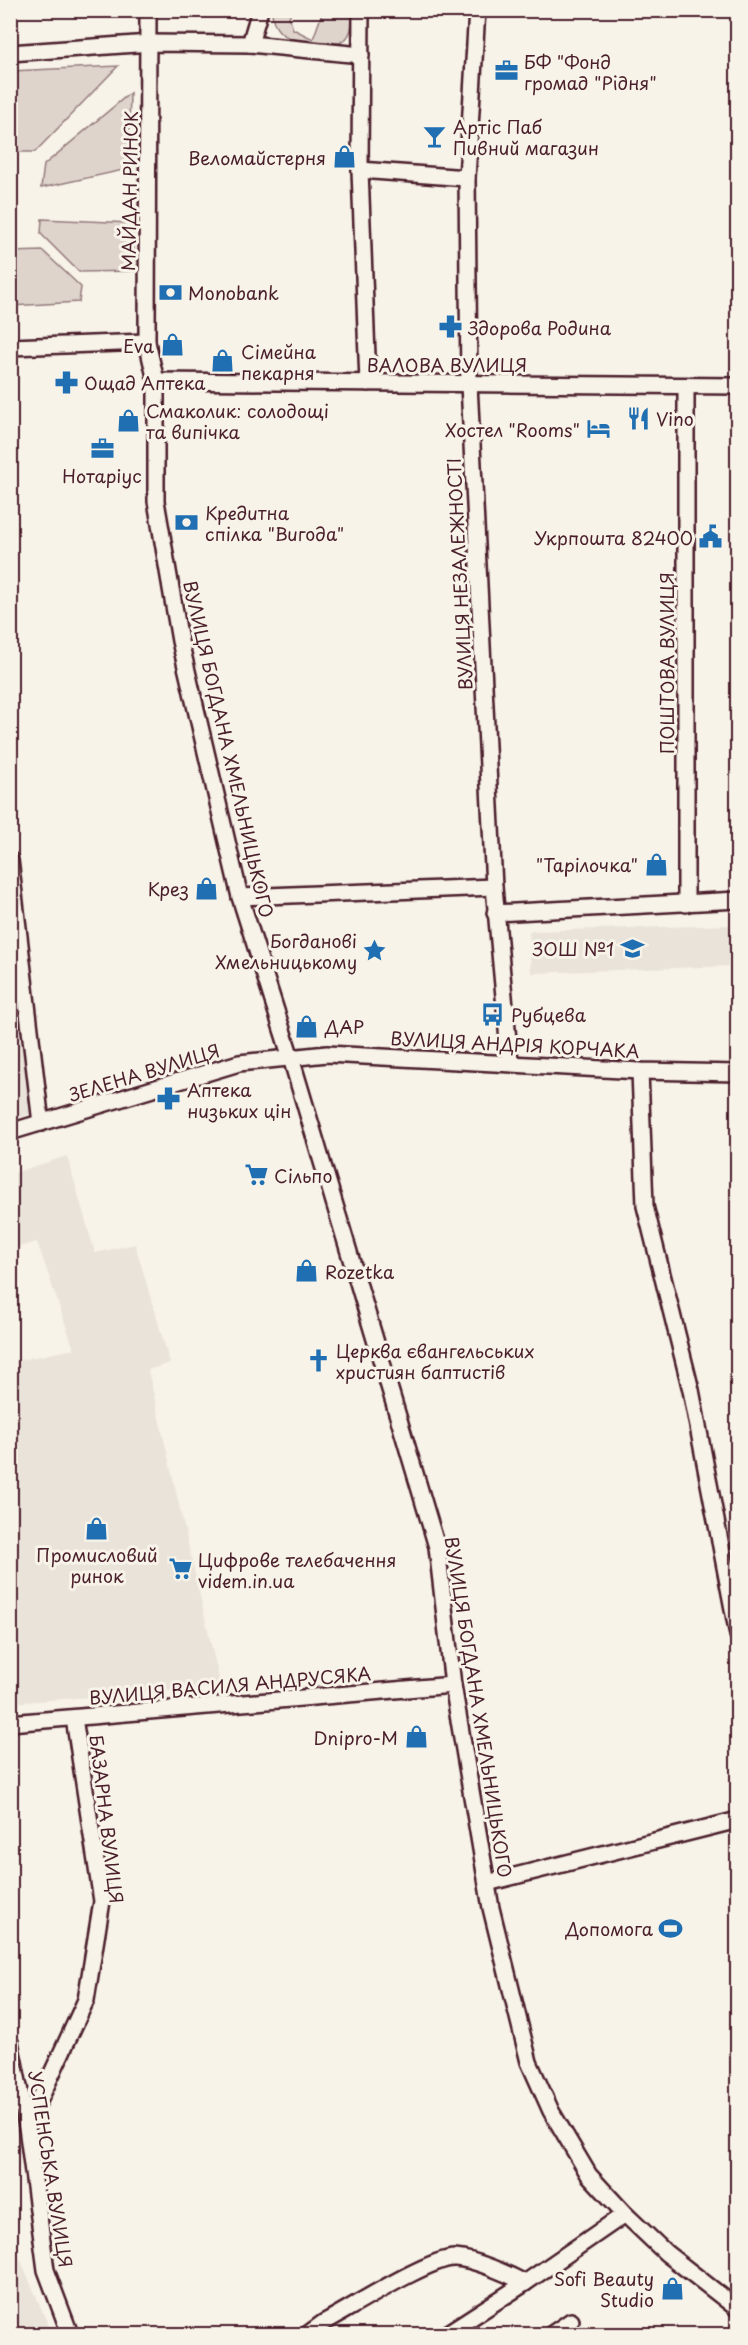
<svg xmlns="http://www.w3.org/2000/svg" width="748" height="2345" font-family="'Playpen Sans',sans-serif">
	<rect width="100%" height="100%" fill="#f7f3e8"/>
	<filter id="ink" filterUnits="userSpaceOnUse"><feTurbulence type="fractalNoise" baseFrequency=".0167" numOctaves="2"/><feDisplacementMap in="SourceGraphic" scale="12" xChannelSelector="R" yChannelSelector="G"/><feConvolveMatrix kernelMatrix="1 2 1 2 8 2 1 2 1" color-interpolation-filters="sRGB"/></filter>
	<g filter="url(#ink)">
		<!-- built -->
		<g fill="#eae3da">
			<path d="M734 925V966L531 973 529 931Z"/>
			<path d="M10 937 34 1113 11 1120H10Z"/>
			<path d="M67 1156 95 1253 135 1244 170 1363 148 1370 221 1687 11 1703V1362L74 1349 37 1242 11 1249V1174Z"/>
			<path d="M11 2237 52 2334H11Z"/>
		</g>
		<!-- green -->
		<g fill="#ded4cc" stroke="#947a7c" stroke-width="1.5">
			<path d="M272 11H292L289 17 293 29 313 39 323 11H352C352 24 353 38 339 43 310 40 273 47 272 11Z"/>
			<path d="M118 66 35 152H11V71Z"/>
			<path d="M130 93 128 169 41 188 44 165Z"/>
			<path d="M42 219 132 223 136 271 79 272 41 234Z"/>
			<path d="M43 251 81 287 79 302 11 306V252Z"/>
		</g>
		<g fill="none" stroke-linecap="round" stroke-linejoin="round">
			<defs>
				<g id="minor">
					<path d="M148 10 147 342 156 381V501L180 641 240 897 291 1058 437 1547 453 1685 491 1908 529 2062 551 2111 589 2175 625 2214 666 2253 738 2309"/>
					<path d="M361 10 360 170 368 383"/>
					<path d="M477 10 467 178 469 384 494 887 510 1062"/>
					<path d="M250 44 260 10"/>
					<path d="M10 53 150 43 250 44 361 55"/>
					<path d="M360 170 467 178"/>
					<path d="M10 347 147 342"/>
					<path d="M156 381 738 386"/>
					<path d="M10 860 41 1123"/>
					<path d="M240 897 494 887"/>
					<path d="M686 904V386"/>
					<path d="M495 913 738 900"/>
					<path d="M640 1071 645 1206 691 1390 738 1635"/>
					<path d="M10 1132 239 1063 327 1054 640 1071 738 1073"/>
					<path d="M10 1723 453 1685"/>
					<path d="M487 1883 738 1820"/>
					<path d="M10 2042 27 2127 46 2270 70 2334"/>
					<path d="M27 2127 86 2000 102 1901 74 1718"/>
					<path d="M308 2334 323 2323C349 2309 431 2257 455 2258 474 2259 508 2274 525 2283L625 2214"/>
					<path d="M446 2334 525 2283"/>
					<path d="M552 2334 571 2321"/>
				</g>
			</defs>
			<!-- minor casing -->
			<use href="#minor" stroke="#4a1f2b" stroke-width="20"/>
			<!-- minor -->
			<use href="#minor" stroke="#f7f3e8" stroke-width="15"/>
		</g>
	</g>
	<!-- icons -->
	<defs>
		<symbol id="office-bare" viewBox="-9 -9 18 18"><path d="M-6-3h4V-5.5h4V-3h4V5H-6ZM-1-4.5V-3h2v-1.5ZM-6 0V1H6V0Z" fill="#1f6fb2" stroke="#f7f3e8" stroke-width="2.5" paint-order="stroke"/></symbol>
		<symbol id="bar-bare" viewBox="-9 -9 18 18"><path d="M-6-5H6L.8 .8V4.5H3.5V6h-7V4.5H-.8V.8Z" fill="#1f6fb2" stroke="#f7f3e8" stroke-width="2.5" paint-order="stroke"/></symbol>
		<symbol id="shop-bare" viewBox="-9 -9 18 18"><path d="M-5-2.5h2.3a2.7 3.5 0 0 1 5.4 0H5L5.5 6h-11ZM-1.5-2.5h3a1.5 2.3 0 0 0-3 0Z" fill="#1f6fb2" stroke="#f7f3e8" stroke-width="2.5" paint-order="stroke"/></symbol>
		<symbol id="bank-bare" viewBox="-9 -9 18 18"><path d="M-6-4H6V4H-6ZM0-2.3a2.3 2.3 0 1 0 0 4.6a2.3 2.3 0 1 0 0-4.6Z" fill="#1f6fb2" stroke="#f7f3e8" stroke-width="2.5" paint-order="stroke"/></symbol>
		<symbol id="pharmacy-bare" viewBox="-9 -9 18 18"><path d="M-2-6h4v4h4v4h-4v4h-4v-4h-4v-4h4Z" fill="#1f6fb2" stroke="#f7f3e8" stroke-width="2.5" paint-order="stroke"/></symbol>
		<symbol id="restaurant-bare" viewBox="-9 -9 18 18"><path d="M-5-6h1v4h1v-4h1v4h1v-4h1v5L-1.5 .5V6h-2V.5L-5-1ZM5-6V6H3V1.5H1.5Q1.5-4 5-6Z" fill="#1f6fb2" stroke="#f7f3e8" stroke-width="2.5" paint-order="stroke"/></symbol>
		<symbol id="hotel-bare" viewBox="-9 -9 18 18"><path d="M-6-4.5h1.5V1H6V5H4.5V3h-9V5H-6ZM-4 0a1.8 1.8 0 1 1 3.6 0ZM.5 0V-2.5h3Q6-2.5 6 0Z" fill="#1f6fb2" stroke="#f7f3e8" stroke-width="2.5" paint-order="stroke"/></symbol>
		<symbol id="civic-bare" viewBox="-9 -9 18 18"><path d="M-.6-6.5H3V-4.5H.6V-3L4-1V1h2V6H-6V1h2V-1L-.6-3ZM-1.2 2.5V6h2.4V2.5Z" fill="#1f6fb2" stroke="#f7f3e8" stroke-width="2.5" paint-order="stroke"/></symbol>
		<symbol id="school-bare" viewBox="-9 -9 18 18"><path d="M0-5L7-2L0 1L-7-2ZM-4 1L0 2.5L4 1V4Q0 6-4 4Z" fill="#1f6fb2" stroke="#f7f3e8" stroke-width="2.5" paint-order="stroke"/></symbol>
		<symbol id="sight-bare" viewBox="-9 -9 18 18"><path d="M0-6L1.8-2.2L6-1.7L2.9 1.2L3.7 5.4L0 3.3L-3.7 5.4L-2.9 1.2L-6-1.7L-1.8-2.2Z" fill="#1f6fb2" stroke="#f7f3e8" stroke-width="2.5" paint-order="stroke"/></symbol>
		<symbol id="bus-bare" viewBox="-9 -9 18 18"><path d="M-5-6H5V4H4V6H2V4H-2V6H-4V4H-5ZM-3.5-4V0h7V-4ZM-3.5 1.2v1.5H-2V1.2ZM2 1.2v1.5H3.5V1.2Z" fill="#1f6fb2" stroke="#f7f3e8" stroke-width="2.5" paint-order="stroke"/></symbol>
		<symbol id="supermarket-bare" viewBox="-9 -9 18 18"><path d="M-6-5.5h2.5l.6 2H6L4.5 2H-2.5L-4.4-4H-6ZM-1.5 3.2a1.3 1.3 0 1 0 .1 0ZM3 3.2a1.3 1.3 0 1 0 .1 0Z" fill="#1f6fb2" stroke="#f7f3e8" stroke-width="2.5" paint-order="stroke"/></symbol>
		<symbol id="church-bare" viewBox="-9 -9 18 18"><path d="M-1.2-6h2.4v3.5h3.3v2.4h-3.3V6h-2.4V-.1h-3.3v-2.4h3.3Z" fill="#1f6fb2" stroke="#f7f3e8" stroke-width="2.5" paint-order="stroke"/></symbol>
		<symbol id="stadium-bare" viewBox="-9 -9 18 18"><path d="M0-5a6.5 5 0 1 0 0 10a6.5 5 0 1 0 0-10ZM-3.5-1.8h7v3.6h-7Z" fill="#1f6fb2" stroke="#f7f3e8" stroke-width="2.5" paint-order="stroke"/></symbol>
	</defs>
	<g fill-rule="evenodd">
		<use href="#office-bare" x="490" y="54" width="33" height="33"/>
		<use href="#bar-bare" x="418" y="120" width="33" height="33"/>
		<use href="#shop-bare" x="328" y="140" width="33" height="33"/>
		<use href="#bank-bare" x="154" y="276" width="33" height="33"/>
		<use href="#pharmacy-bare" x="434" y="310" width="33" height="33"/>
		<use href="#shop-bare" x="156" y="328" width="33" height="33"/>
		<use href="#shop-bare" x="206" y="344" width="33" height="33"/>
		<use href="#pharmacy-bare" x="50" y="366" width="33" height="33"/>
		<use href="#restaurant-bare" x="622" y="402" width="33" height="33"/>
		<use href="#shop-bare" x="112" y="404" width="33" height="33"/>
		<use href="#hotel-bare" x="582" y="412" width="33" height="33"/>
		<use href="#office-bare" x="86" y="432" width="33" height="33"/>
		<use href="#bank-bare" x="170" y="506" width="33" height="33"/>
		<use href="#civic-bare" x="694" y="520" width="33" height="33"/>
		<use href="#shop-bare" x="640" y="848" width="33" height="33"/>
		<use href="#shop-bare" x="190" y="872" width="33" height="33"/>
		<use href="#school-bare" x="616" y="932" width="33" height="33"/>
		<use href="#sight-bare" x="358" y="934" width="33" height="33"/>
		<use href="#bus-bare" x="476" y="998" width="33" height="33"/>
		<use href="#shop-bare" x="290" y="1010" width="33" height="33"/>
		<use href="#pharmacy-bare" x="152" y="1082" width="33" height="33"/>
		<use href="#supermarket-bare" x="240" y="1158" width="33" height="33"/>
		<use href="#shop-bare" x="290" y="1254" width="33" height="33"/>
		<use href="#church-bare" x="302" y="1344" width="33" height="33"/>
		<use href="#shop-bare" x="80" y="1512" width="33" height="33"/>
		<use href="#supermarket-bare" x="164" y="1552" width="33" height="33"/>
		<use href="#shop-bare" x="400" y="1720" width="33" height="33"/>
		<use href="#stadium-bare" x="654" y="1912" width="33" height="33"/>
		<use href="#shop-bare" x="656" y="2272" width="33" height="33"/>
	</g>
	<g text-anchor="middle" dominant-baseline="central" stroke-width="6" stroke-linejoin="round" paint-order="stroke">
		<!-- poi labels -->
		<g font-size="18" fill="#4a1f2b" stroke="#f7f3e8" text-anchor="start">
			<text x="524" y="61">БФ "Фонд<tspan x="524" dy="21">громад "Рідня"</tspan></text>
			<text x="453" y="126">Артіс Паб<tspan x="453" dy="21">Пивний магазин</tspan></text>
			<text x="326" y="157" text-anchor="end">Веломайстерня</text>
			<text x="188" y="292">Monobank</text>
			<text x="468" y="327">Здорова Родина</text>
			<text x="154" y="345" text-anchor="end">Eva</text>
			<text x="241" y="351">Сімейна<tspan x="241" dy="21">пекарня</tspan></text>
			<text x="84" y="382">Ощад Аптека</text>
			<text x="146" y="410">Смаколик: солодощі<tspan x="146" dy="21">та випічка</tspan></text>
			<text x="656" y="418">Vino</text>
			<text x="580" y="429" text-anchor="end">Хостел "Rooms"</text>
			<text x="102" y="475" text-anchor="middle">Нотаріус</text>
			<text x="205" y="512">Кредитна<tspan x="205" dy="21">спілка "Вигода"</tspan></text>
			<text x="693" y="537" text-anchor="end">Укрпошта 82400</text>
			<text x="638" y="864" text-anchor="end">"Тарілочка"</text>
			<text x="189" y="888" text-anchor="end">Крез</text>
			<text x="357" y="940" text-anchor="end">Богданові<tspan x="357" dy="21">Хмельницькому</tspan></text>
			<text x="614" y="948" text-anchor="end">ЗОШ №1</text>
			<text x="511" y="1014">Рубцева</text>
			<text x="325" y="1026">ДАР</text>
			<text x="187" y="1089">Аптека<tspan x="187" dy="21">низьких цін</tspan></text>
			<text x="274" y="1175">Сільпо</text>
			<text x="325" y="1271">Rozetka</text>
			<text x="336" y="1350">Церква євангельських<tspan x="336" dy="21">християн баптистів</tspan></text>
			<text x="97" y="1554" text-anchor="middle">Промисловий<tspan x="97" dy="21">ринок</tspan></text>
			<text x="198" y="1559">Цифрове телебачення<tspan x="198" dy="21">videm.in.ua</tspan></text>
			<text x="398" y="1737" text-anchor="end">Dnipro-M</text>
			<text x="653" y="1928" text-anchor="end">Допомога</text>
			<text x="654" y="2278" text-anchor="end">Sofi Beauty<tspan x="654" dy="21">Studio</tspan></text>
		</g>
		<!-- street labels -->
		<g font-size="18" fill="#4a1f2b" stroke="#f7f3e8">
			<text transform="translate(129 191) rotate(-89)">МАЙДАН РИНОК</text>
			<text x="447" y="364">ВАЛОВА ВУЛИЦЯ</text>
			<text transform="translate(459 574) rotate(-93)">ВУЛИЦЯ НЕЗАЛЕЖНОСТІ</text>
			<text transform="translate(666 663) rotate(-90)">ПОШТОВА ВУЛИЦЯ</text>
			<text transform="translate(229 749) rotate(77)">ВУЛИЦЯ БОГДАНА ХМЕЛЬНИЦЬКОГО</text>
			<text transform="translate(515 1044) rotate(3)">ВУЛИЦЯ АНДРІЯ КОРЧАКА</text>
			<text transform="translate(144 1072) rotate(-17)">ЗЕЛЕНА ВУЛИЦЯ</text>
			<text transform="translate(230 1685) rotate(-5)">ВУЛИЦЯ ВАСИЛЯ АНДРУСЯКА</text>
			<text transform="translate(479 1707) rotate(81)">ВУЛИЦЯ БОГДАНА ХМЕЛЬНИЦЬКОГО</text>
			<text transform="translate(107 1819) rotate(83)">БАЗАРНА ВУЛИЦЯ</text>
			<text transform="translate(51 2169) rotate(81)">УСПЕНСЬКА ВУЛИЦЯ</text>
		</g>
	</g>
	<!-- margin -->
	<rect width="748" height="2345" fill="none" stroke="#f7f3e8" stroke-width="36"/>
	<rect x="18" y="18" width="712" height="2309" fill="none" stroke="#4a1f2b" stroke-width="2" filter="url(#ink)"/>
</svg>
